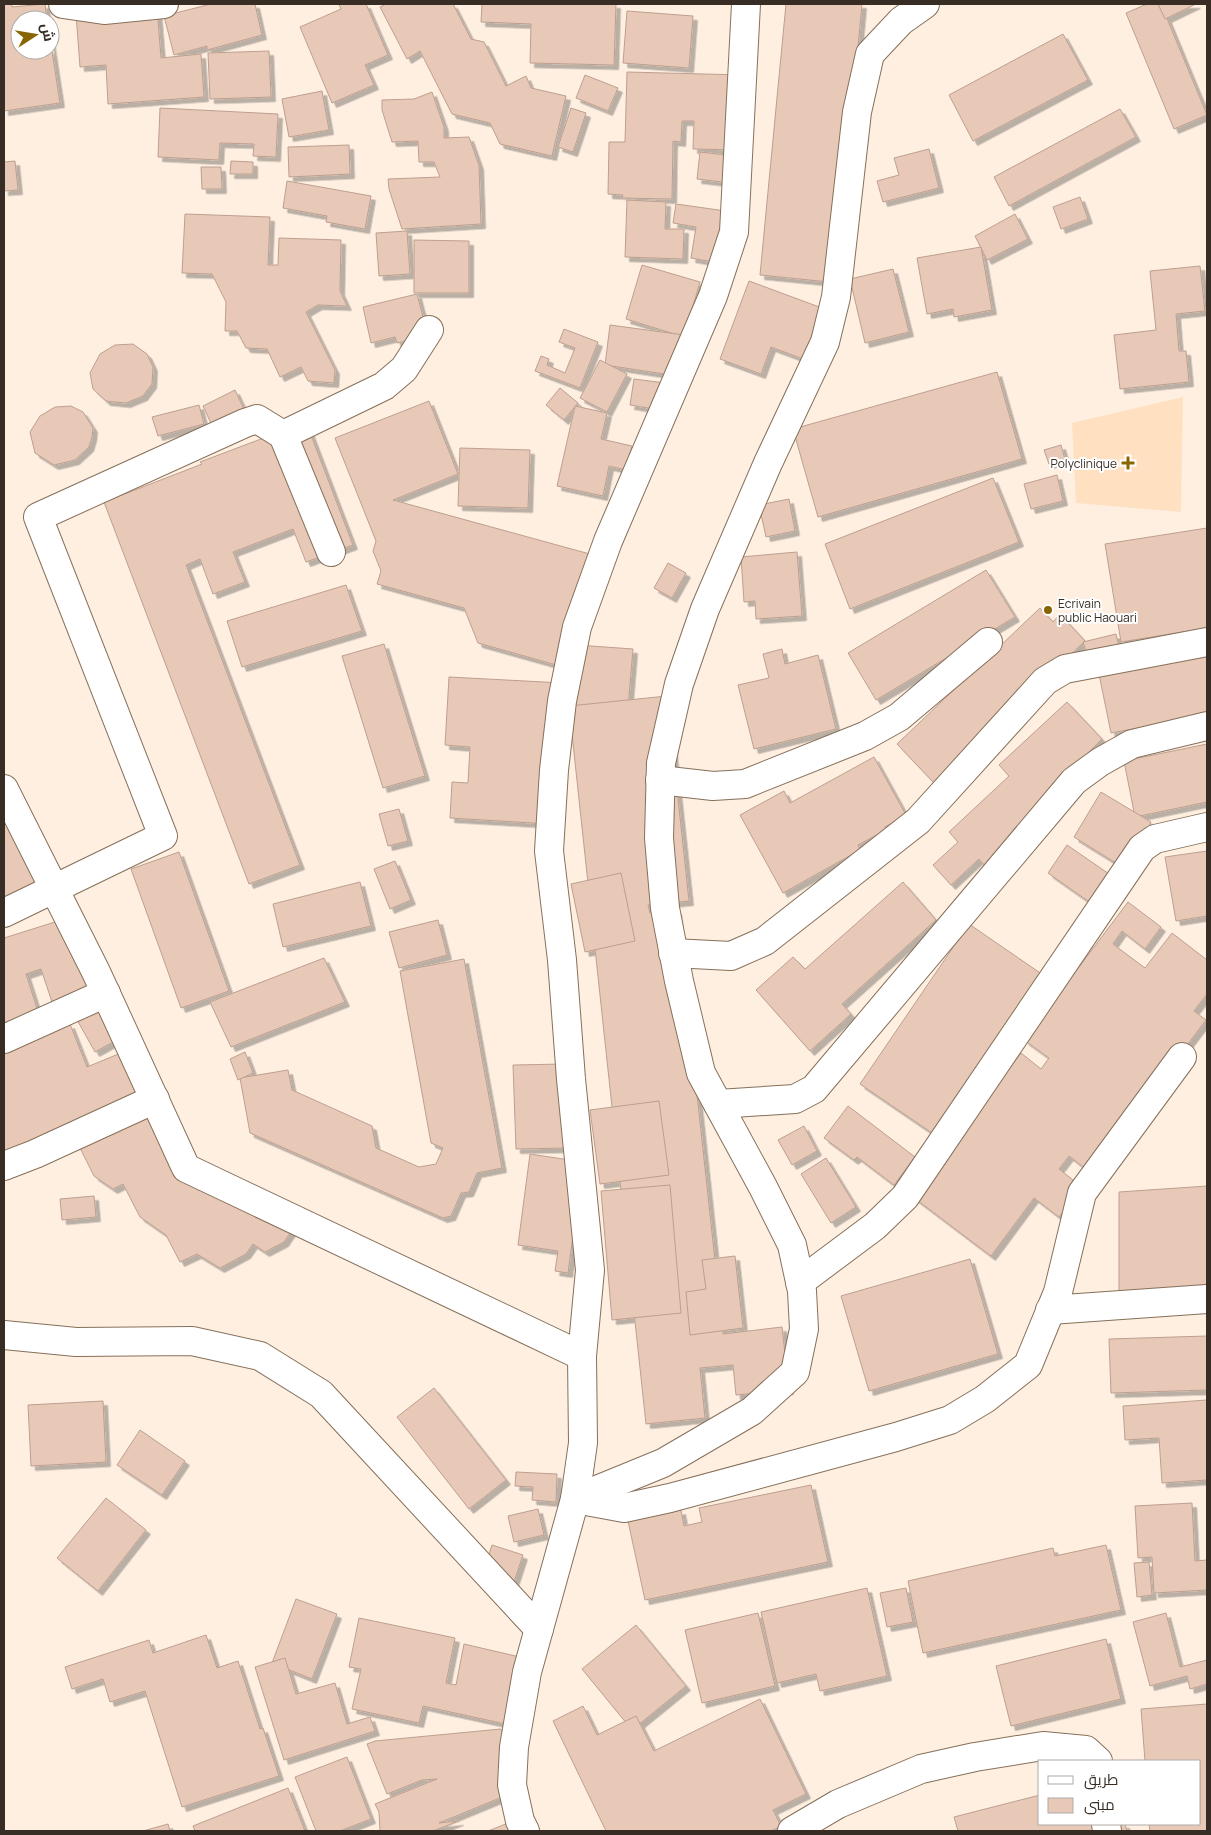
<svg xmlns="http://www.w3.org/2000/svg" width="1211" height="1835" font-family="Manrope,Cairo,sans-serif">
	<defs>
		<filter id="shadow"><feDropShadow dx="4.5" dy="4.5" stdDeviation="0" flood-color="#0004"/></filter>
	</defs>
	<rect width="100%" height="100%" fill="#feefe1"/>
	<!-- built -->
	<path fill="#ffe1c2" d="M1183 397 1181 512 1076 503 1072 423Z"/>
	<!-- building -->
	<g fill="#e8c9b8" stroke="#bd9f8f" filter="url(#shadow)">
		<path d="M4 4H12V7L45 4 47 20H20V50H50V38L60 103 4 111Z"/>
		<path d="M211 4H255L262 35 207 50V46L174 55 164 16Z"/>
		<path d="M339 4H366L388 55 365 65 374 85 332 103 300 27 341 9Z"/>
		<path d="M386 4H453L471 39 484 42 506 86 526 76 531 88 566 96 552 156 500 144 490 123 452 114 420 51 407 59 380 7Z"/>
		<path d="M482 4H616L614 65 530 63 531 24 481 22Z"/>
		<path d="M786 4H862L848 153 839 283 760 275Z"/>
		<path d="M1147 4H1161L1207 115 1174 129 1126 13Z"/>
		<path d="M1158 4H1196L1165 19Z"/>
		<path d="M157 8 161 58 201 54 204 97 108 104 106 65 80 67 76 14Z"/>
		<path d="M627 11 693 16 689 68 623 63Z"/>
		<path d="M1063 34 1088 80 973 141 949 95Z"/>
		<path d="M269 51 271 97 210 99 208 53Z"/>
		<path d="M627 72 743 75 741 150 693 149 694 121H682L681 142 673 141 672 199 622 198 623 195 608 194 609 142H625Z"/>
		<path d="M585 75 618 88 608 111 576 98Z"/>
		<path d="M322 91 329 130 289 137 282 99Z"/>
		<path d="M432 92 444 127V138L469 137 479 165 481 224 402 229 389 189 388 179 440 177 434 162H419L418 141 392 142 382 110V100L414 99Z"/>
		<path d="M160 108 278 114 276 157 253 156 254 144 220 143 219 160 158 157Z"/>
		<path d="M571 108 586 113 573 152 558 147Z"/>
		<path d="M1120 109 1136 137 1009 206 994 177Z"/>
		<path d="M349 145 350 174 289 177 288 147Z"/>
		<path d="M929 149 939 188 883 202 877 181 899 175 894 158Z"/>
		<path d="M700 152 734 156 731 183 697 179Z"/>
		<path d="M15 161 18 190 4 191V162Z"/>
		<path d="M231 161 253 162V174H230Z"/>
		<path d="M201 167H221L222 189H202Z"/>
		<path d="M287 181 371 196 365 229 326 222 327 216 283 208Z"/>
		<path d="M1080 197 1088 219 1061 229 1053 207Z"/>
		<path d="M627 200 666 202 665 229H684L683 259 625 257Z"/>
		<path d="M676 204 733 212 725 264 691 258 696 227 673 223Z"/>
		<path d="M185 214 270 217 268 265H278L279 238 341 240 340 291 347 306 318 305 306 312 335 370 334 383 308 381 301 367 280 377 267 349 246 348 237 331H225L226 302 212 274 182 273Z"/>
		<path d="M1015 214 1028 239 987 260 975 236Z"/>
		<path d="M407 231 410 274 379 276 376 233Z"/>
		<path d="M414 240 469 241V293H414Z"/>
		<path d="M981 247 992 310 954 317 953 309 927 314 917 258Z"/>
		<path d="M642 265 700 282 684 337 626 319Z"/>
		<path d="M1200 266 1205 311 1176 314 1179 351H1186L1189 382 1120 389 1114 335 1156 330 1150 271Z"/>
		<path d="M893 269 909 332 865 343 850 279Z"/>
		<path d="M749 281 822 308 803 359 771 347 761 374 720 359Z"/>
		<path d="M417 294 428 336 397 343 395 337 371 343 363 307Z"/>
		<path d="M610 325 684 335 678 376 605 365Z"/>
		<path d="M564 329 598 342 580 388 535 371 541 356 549 359 547 365 565 373 575 348 559 342Z"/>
		<path d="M133 344 147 354 153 367 152 384 143 396 126 403 106 401 93 389 90 373 100 354 115 345Z"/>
		<path d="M600 360 627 374 607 412 580 398Z"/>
		<path d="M997 372 1022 459 818 517 793 429Z"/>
		<path d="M634 379 665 383 660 410 630 405Z"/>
		<path d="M560 388 578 403 564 420 546 405Z"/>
		<path d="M235 390 247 416 215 432 203 406Z"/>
		<path d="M429 401 458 474 393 500 597 556 567 668 478 643 464 608 377 584 381 571 373 551 376 541 335 438Z"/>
		<path d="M199 405 204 424 158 436 152 417Z"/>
		<path d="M71 406 83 412 93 428 92 437 89 447 75 460 54 465 35 453 30 432 40 416 55 407Z"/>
		<path d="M575 406 607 413 601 439 632 446 626 470 609 466 603 496 557 486Z"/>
		<path d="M306 422 353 545 306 562 293 529 233 552 245 582 213 594 200 559 186 565 300 865 249 884 104 502 202 464 200 462Z"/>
		<path d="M1061 445 1065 459 1049 464 1044 450Z"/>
		<path d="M460 448 530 450 528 508 458 506Z"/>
		<path d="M1057 475 1063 501 1031 509 1024 484Z"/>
		<path d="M993 478 1019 542 850 609 825 544Z"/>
		<path d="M789 499 795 531 766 537 759 505Z"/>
		<path d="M1207 528V628L1121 642 1105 544Z"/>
		<path d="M797 552 802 616 756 619 755 601 744 602 741 557Z"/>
		<path d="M668 563 686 573 672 598 654 588Z"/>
		<path d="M986 570 1015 617 876 700 848 653Z"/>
		<path d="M346 585 362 631 242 667 227 621Z"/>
		<path d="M1040 608 1053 622 1060 614 1085 641 935 784 897 744Z"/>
		<path d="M1116 634 1119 647 1087 655 1083 642Z"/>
		<path d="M384 644 425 776 383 788 342 656Z"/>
		<path d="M577 645 633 649 627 720 572 716Z"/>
		<path d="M782 649 785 664 818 655 836 729 754 749 738 685 769 678 763 654Z"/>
		<path d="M1207 653V715L1111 733 1099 674Z"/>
		<path d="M449 677 563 683 550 824 450 818 452 782 468 783 470 747 445 745Z"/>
		<path d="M667 696 689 901 648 905 650 913 677 910 723 1334 782 1327 789 1390 736 1395 733 1365 700 1368 705 1418 646 1424 569 706Z"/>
		<path d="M1067 702 1102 739 1081 760 987 868 979 859 951 885 933 865 958 842 949 832 1009 776 999 765Z"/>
		<path d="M1207 744V802L1135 817 1124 761Z"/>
		<path d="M874 757 906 815 885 827 886 830 858 845 860 850 783 893 740 815 784 791 790 803Z"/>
		<path d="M1101 792 1151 822 1124 868 1074 837Z"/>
		<path d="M4 803 47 897 4 913Z"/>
		<path d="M399 809 408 841 388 846 379 814Z"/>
		<path d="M1067 845 1115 878 1095 906 1048 873Z"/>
		<path d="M1207 851V916L1176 921 1165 857Z"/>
		<path d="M179 852 229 991 181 1008 131 869Z"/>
		<path d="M395 861 411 900 390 909 374 869Z"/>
		<path d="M621 873 635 941 585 952 571 884Z"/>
		<path d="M360 882 371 926 283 947 273 904Z"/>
		<path d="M903 882 936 920 842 1004 851 1014 810 1051 756 990 793 957 805 969Z"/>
		<path d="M1128 902 1161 927 1145 949 1122 931 1113 944 1145 968 1172 933 1207 960V994L1194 1011 1206 1020 1091 1173 1069 1156 1059 1169 1082 1187 1059 1217 1034 1198 991 1256 913 1197 1021 1053 1041 1069 1049 1058 1024 1040Z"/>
		<path d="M74 916 97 988 52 1002 41 969 26 974 40 1018 4 1029V938Z"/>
		<path d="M438 920 447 955 399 968 389 932Z"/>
		<path d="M969 924 1046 977 938 1137 860 1084Z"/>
		<path d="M324 958 345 1002 231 1047 210 1002Z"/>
		<path d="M464 959 502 1168 477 1173 469 1192 461 1193 451 1216 443 1218 250 1133 240 1078 288 1070 292 1090 372 1126 376 1148 419 1167 436 1164 443 1148 431 1143 400 971Z"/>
		<path d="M104 1003 122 1037 95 1052 76 1018Z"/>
		<path d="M70 1024 87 1067 140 1045 159 1093 4 1157V1051Z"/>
		<path d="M245 1052 253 1073 238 1080 230 1059Z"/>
		<path d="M564 1064 566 1148 516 1149 513 1065Z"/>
		<path d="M659 1101 669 1175 600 1184 590 1110Z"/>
		<path d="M164 1103 188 1153 296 1224 284 1242 265 1252 253 1244 246 1254 220 1268 197 1254 180 1262 166 1235 140 1217 123 1184 113 1189 94 1176 79 1146Z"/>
		<path d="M848 1106 915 1157 894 1185 857 1157 854 1160 824 1138Z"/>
		<path d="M804 1126 817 1151 792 1165 778 1140Z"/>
		<path d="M530 1154 583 1162 568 1273 555 1271 558 1251 518 1245Z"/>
		<path d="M826 1158 856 1207 831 1223 801 1174Z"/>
		<path d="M670 1185 681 1313 612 1320 601 1191Z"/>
		<path d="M1207 1186V1286L1119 1293V1192Z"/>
		<path d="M94 1196 96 1217 62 1220 60 1199Z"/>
		<path d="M735 1256 743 1328 690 1335 686 1292 706 1289 702 1260Z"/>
		<path d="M970 1259 998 1354 869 1391 841 1296Z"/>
		<path d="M1207 1336V1390L1111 1393 1109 1339Z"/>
		<path d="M434 1388 506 1480 469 1509 397 1417Z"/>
		<path d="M1207 1400V1480L1162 1483 1159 1438 1125 1440 1123 1406Z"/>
		<path d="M103 1401 106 1462 31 1466 28 1405Z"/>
		<path d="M140 1430 185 1461 162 1495 117 1465Z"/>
		<path d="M516 1472 557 1474 556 1502 532 1500 533 1487 515 1486Z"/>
		<path d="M811 1485 828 1562 645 1600 628 1521 681 1510 684 1526 702 1522 699 1508Z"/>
		<path d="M106 1498 146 1530 98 1591 57 1558Z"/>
		<path d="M1192 1503 1195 1561 1207 1560V1590L1154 1593 1152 1557 1138 1558 1135 1506Z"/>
		<path d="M538 1509 544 1535 514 1542 508 1516Z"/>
		<path d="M492 1545 523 1555 513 1585 482 1575Z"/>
		<path d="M1106 1545 1121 1610 923 1653 908 1581 1053 1548 1055 1556Z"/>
		<path d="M1149 1562 1152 1595 1137 1597 1134 1563Z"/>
		<path d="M867 1588 887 1676 820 1691 816 1674 777 1683 761 1612Z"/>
		<path d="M906 1588 913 1622 887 1627 880 1593Z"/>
		<path d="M296 1599 337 1614 312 1679 272 1663Z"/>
		<path d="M758 1613 775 1686 702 1703 685 1630Z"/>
		<path d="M1166 1613 1180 1667 1207 1660V1684L1190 1689 1187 1676 1150 1686 1133 1622Z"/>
		<path d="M359 1618 455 1638 446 1683 456 1685 464 1644 524 1658 510 1725 423 1706 419 1723 352 1709 361 1669 349 1667Z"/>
		<path d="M636 1625 686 1686 632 1730 582 1669Z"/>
		<path d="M206 1635 217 1668 238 1661 260 1729 263 1728 279 1776 182 1807 145 1691 110 1702 103 1679 72 1689 65 1667 149 1640 153 1653Z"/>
		<path d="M1106 1639 1121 1699 1011 1726 996 1666Z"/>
		<path d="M285 1658 296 1694 335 1683 347 1724 370 1717 375 1731 284 1760 255 1667Z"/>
		<path d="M760 1699 806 1794 773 1810 781 1826 771 1831H606L553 1721 583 1706 597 1735 636 1716 654 1751Z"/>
		<path d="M1207 1704V1831H1150L1149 1824H1200V1761H1145L1141 1709Z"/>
		<path d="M501 1729 509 1749 517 1791 439 1823 459 1821 433 1831H380L379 1812 375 1804 437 1779 422 1780 387 1794 367 1744 375 1741Z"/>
		<path d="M347 1757 371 1819 340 1831H316L295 1777Z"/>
		<path d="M288 1788 305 1831H195L193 1826Z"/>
		<path d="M1040 1795V1824H1125L1127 1831H958L954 1817Z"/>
		<path d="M518 1819 523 1831H488Z"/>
		<path d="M168 1824 170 1831H143Z"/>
	</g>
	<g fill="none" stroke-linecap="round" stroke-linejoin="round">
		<defs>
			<g id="minor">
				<path d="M63 4 104 10 164 4"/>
				<path d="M331 552 283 435 384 386 404 369 429 330"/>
				<path d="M660 780 713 786 745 784 865 736 899 717 988 642"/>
				<path d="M4 789 96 972 186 1168 582 1356"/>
				<path d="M4 913 163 836 38 517 245 423 257 419 283 435"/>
				<path d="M673 953 731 956 765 941 918 821 1045 681 1065 669 1207 642"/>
				<path d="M4 1039 106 993"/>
				<path d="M718 1104 795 1099 814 1089 1074 781 1100 762 1132 744 1207 726"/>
				<path d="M4 1166 35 1154 155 1099"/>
				<path d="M800 1282 875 1226 905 1197 1142 848 1155 839 1207 827"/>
				<path d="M1050 1310 1207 1299"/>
				<path d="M4 1335 76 1342 192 1341 260 1356 321 1394 539 1629"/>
				<path d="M575 1499 663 1463 752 1411 795 1372 804 1329 802 1291 792 1245 763 1187 701 1073 679 981 665 908 659 838 661 763 679 684 705 609 768 463 825 342 836 297 857 112 870 54 901 21 925 4"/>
				<path d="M575 1499 624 1508 670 1498 896 1437 950 1420 985 1399 1028 1365 1058 1292 1082 1193 1182 1057"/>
				<path d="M1106 1824 1107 1831"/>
				<path d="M792 1831 838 1804 921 1769 975 1757 1043 1746 1086 1750 1098 1761"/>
			</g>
			<path id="major" d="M525 1831 520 1821 512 1785 514 1747 527 1672 575 1499 583 1443 582 1356 590 1270 571 1079 562 960 549 851 554 770 562 701 577 627 608 541 713 296 734 232 746 4"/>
		</defs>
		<!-- minor casing -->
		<use href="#minor" stroke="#86705a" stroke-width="30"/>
		<!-- major casing -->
		<use href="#major" stroke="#86705a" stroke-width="30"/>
		<!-- minor -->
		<use href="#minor" stroke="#fff" stroke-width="28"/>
		<!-- major -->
		<use href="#major" stroke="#fff" stroke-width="28"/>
	</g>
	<!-- markers -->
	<g fill="#886500" stroke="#fff" stroke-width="2">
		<path d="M1125.5 455.5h5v5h5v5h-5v5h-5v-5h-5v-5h5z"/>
		<circle cx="1048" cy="610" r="5"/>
	</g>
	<g text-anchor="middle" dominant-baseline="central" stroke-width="4" stroke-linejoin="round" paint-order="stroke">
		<!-- poi labels -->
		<g font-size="12" fill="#372d24" stroke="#fff" text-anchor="end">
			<text x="1117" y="463">Polyclinique</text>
			<text x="1058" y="603" text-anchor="start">Ecrivain<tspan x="1058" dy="14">public Haouari</tspan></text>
		</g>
	</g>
	<!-- border -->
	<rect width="1211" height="1835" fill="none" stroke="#372d24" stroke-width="10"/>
	<!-- legend -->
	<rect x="1038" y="1760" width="162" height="65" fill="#ffffff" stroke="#afaba7"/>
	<rect x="1048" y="1776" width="25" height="8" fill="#ffffff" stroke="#afaba7"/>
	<text x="1084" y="1785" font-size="15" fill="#372d24">طريق</text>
	<rect x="1048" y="1798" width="25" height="15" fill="#e8c9b8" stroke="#afaba7"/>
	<text x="1084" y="1810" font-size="15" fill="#372d24">مبنى</text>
	<!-- north arrow -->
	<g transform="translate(35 35) rotate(78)"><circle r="24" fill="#ffffff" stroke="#afaba7"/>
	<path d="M0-4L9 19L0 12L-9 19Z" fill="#886500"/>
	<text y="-8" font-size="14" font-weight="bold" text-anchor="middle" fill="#372d24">ش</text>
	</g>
</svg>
